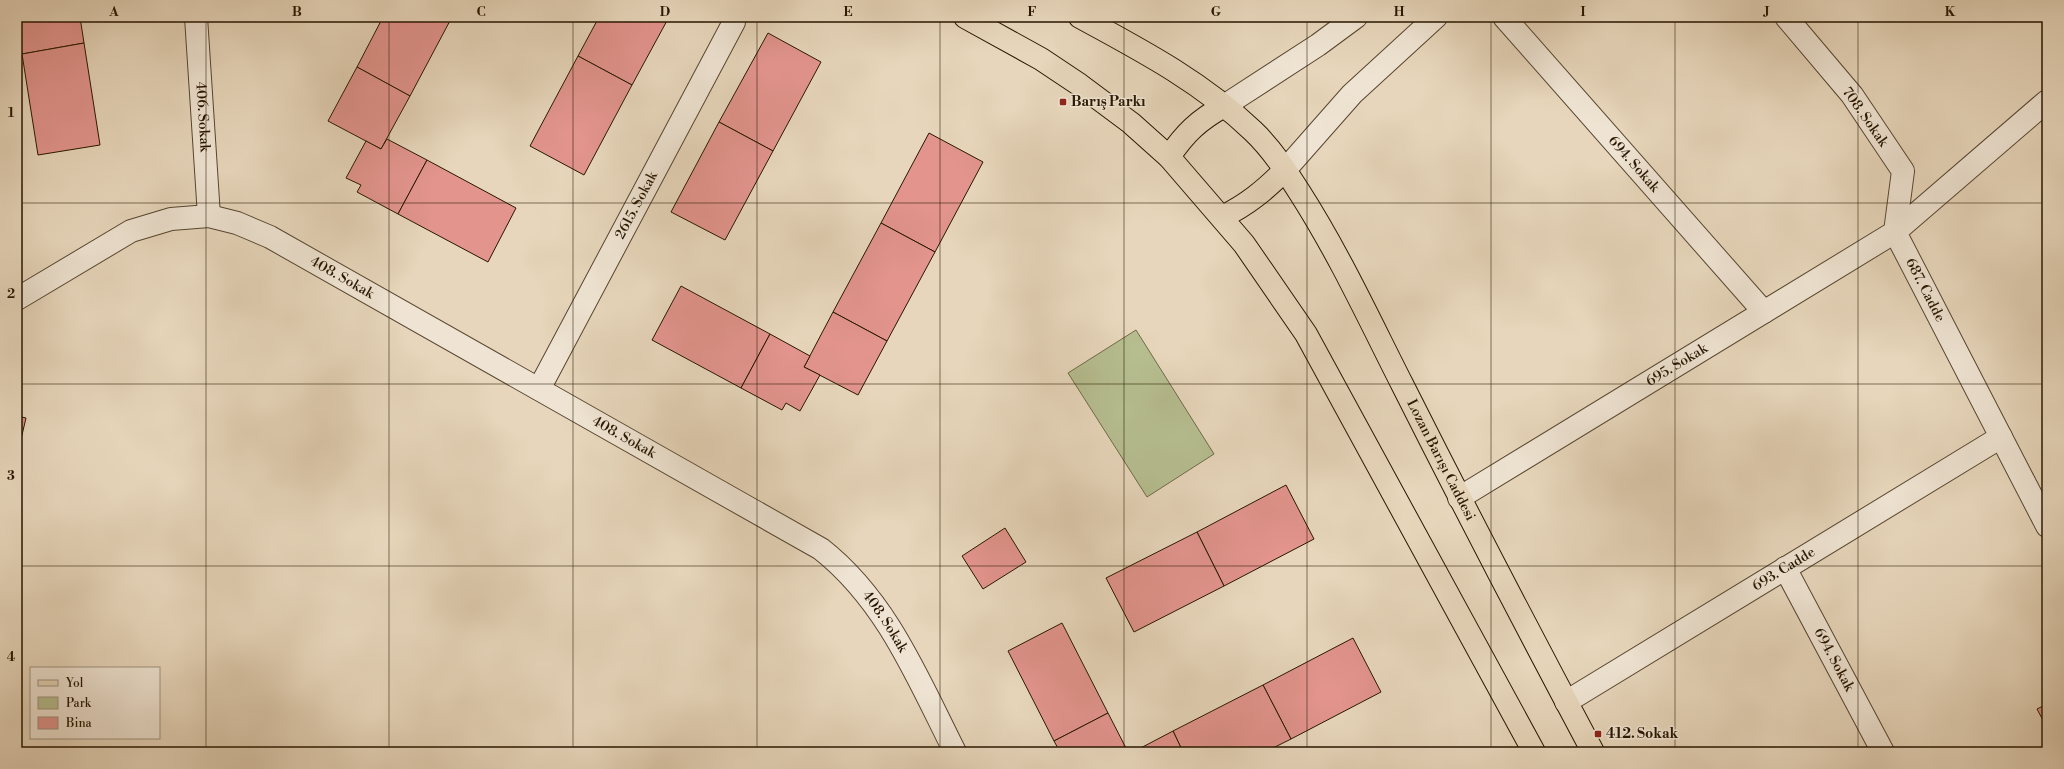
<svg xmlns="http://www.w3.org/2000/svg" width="2064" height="769" font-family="'Libre Bodoni',serif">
	<rect width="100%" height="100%" fill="#e7d6bb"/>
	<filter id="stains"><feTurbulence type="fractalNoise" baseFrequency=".005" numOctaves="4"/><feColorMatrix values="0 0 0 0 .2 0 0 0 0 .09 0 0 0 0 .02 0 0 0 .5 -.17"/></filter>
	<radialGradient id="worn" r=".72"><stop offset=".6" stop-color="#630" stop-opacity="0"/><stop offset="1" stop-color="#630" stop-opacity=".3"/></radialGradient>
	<!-- green -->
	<path fill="#b6be90" stroke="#6e6a48" d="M1136 330 1214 454 1147 497 1068 373Z"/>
	<!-- building -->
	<g fill="#e2948d" stroke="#271601">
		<path d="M17 17H80L84 43 22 54Z"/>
		<path d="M383 17H452L410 96 357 67Z"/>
		<path d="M599 17H669L632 85 578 56Z"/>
		<path d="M768 33 821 62 773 151 719 122Z"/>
		<path d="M84 43 100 145 38 155 22 54Z"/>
		<path d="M578 56 632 85 584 175 530 146Z"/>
		<path d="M357 67 410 96 381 149 328 121Z"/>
		<path d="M719 122 773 151 725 240 671 212Z"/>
		<path d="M929 133 983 162 935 252 881 223Z"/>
		<path d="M387 139 427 160 398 214 357 192 361 185 346 178 366 141 381 149Z"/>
		<path d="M427 160 516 208 488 262 398 214Z"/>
		<path d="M881 223 935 252 887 341 833 312Z"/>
		<path d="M681 286 770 334 741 388 652 340Z"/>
		<path d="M833 312 887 341 858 395 804 367Z"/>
		<path d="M770 334 810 356 804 367 820 375 800 411 786 403 782 410 741 388Z"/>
		<path d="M17 416 26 418 17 456Z"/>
		<path d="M1286 485 1314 539 1224 586 1197 532Z"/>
		<path d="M1005 528 1026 562 983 589 962 556Z"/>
		<path d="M1197 532 1224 586 1134 632 1106 578Z"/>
		<path d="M1062 623 1108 713 1054 741 1008 651Z"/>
		<path d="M1353 638 1381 692 1291 739 1263 685Z"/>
		<path d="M1263 685 1291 739 1265 752H1183L1173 731Z"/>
		<path d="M2047 704V728L2037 709Z"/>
		<path d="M1108 713 1128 752H1060L1054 741Z"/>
		<path d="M1173 731 1183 752H1133Z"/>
	</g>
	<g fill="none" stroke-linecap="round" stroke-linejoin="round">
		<defs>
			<g id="minor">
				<path id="s1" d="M196 17 209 216"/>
				<path id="s2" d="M1504 17 1764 312"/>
				<path id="s3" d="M2047 101 1895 232 2047 526"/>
				<path d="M1224 106 1318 45 1356 17"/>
				<path d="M1285 170 1352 94 1436 17"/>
				<path id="s4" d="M17 299 131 231 171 219 209 216 237 223 270 237 821 549C887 601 918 679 955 752"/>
				<path id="s5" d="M539 389 734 22"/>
				<path id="s6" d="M1459 498 1895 232 1903 171 1852 95 1786 17"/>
				<path id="s7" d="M1785 568 1883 752"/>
				<path id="s8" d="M1566 702 2001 437"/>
			</g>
			<g id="major">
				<path d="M965 17 1041 59 1080 85 1131 123 1169 157 1244 244 1306 334 1534 752"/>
				<path id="s9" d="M1080 17C1141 50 1202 82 1253 131 1272 149 1286 171 1300 193 1339 254 1369 319 1402 384 1464 507 1528 630 1593 752"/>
				<path d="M1169 157C1185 133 1199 120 1224 106"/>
				<path d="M1222 217C1247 205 1265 190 1285 170"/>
			</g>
		</defs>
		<!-- minor casing -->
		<use href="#minor" stroke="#574630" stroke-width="24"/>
		<!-- major casing -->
		<use href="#major" stroke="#271601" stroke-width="24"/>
		<!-- path -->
		<path stroke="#271601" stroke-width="2.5" stroke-dasharray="1 2" stroke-linecap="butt" d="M930 17 937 21"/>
		<!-- minor -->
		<use href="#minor" stroke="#efe4d3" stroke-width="22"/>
		<!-- major -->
		<use href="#major" stroke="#e7d6bb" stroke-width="22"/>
	</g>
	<!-- grid -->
	<path fill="none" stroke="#271601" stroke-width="1" stroke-opacity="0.55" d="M206 17V752M389 17V752M573 17V752M757 17V752M940 17V752M1124 17V752M1307 17V752M1491 17V752M1675 17V752M1858 17V752M17 203H2047M17 384H2047M17 566H2047"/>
	<!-- markers -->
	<g fill="#8f2418" stroke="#efe4d3" stroke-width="1.5">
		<rect x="1059" y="98" width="8" height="8" rx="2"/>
		<rect x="1594" y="730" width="8" height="8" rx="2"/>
	</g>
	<g text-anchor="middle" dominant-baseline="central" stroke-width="3" stroke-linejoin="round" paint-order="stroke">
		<!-- poi labels -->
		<g font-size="14" font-weight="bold" fill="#271601" stroke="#efe4d3" text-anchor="start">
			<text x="1071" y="102">Barış Parkı</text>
			<text x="1606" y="734">412. Sokak</text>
		</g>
		<!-- street labels -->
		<g font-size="14" fill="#271601" stroke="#efe4d3">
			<text stroke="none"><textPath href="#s1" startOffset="100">406. Sokak</textPath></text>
			<text transform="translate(1865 117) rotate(55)">708. Sokak</text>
			<text stroke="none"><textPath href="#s2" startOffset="196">694. Sokak</textPath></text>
			<text stroke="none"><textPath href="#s5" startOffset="208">2615. Sokak</textPath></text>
			<text stroke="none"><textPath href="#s4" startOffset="360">408. Sokak</textPath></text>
			<text stroke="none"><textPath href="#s3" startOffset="266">687. Cadde</textPath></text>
			<text stroke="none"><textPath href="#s6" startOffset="255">695. Sokak</textPath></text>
			<text stroke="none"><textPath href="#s4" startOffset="684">408. Sokak</textPath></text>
			<text stroke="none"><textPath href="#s9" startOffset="588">Lozan Barışı Caddesi</textPath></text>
			<text stroke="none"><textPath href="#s8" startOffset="255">693. Cadde</textPath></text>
			<text stroke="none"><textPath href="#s4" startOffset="1008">408. Sokak</textPath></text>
			<text stroke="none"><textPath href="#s7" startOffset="104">694. Sokak</textPath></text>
		</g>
	</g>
	<!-- margin -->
	<rect width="2064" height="769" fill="none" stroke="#e7d6bb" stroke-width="44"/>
	<!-- legend -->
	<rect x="30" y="667" width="130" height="72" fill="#efe4d3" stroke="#9f927f"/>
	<rect x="38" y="680" width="20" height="6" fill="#e7d6bb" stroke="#9f927f"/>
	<text x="66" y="687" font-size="12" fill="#271601">Yol</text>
	<rect x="38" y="697" width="20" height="12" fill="#b6be90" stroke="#9f927f"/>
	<text x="66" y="707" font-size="12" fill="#271601">Park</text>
	<rect x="38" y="717" width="20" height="12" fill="#e2948d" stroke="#9f927f"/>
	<text x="66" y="727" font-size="12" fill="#271601">Bina</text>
	<rect x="22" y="22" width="2020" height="725" fill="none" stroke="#271601" stroke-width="1.5"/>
	<g font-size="13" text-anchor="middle" font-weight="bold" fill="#271601">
		<text x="114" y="16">A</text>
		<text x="297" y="16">B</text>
		<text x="481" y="16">C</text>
		<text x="665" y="16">D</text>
		<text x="848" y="16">E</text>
		<text x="1032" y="16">F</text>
		<text x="1216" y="16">G</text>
		<text x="1399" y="16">H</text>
		<text x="1583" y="16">I</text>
		<text x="1767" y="16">J</text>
		<text x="1950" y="16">K</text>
		<text x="11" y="117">1</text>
		<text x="11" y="298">2</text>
		<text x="11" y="480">3</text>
		<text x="11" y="661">4</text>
	</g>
	<rect width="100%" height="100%" filter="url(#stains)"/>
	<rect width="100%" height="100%" fill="url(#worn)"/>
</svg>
